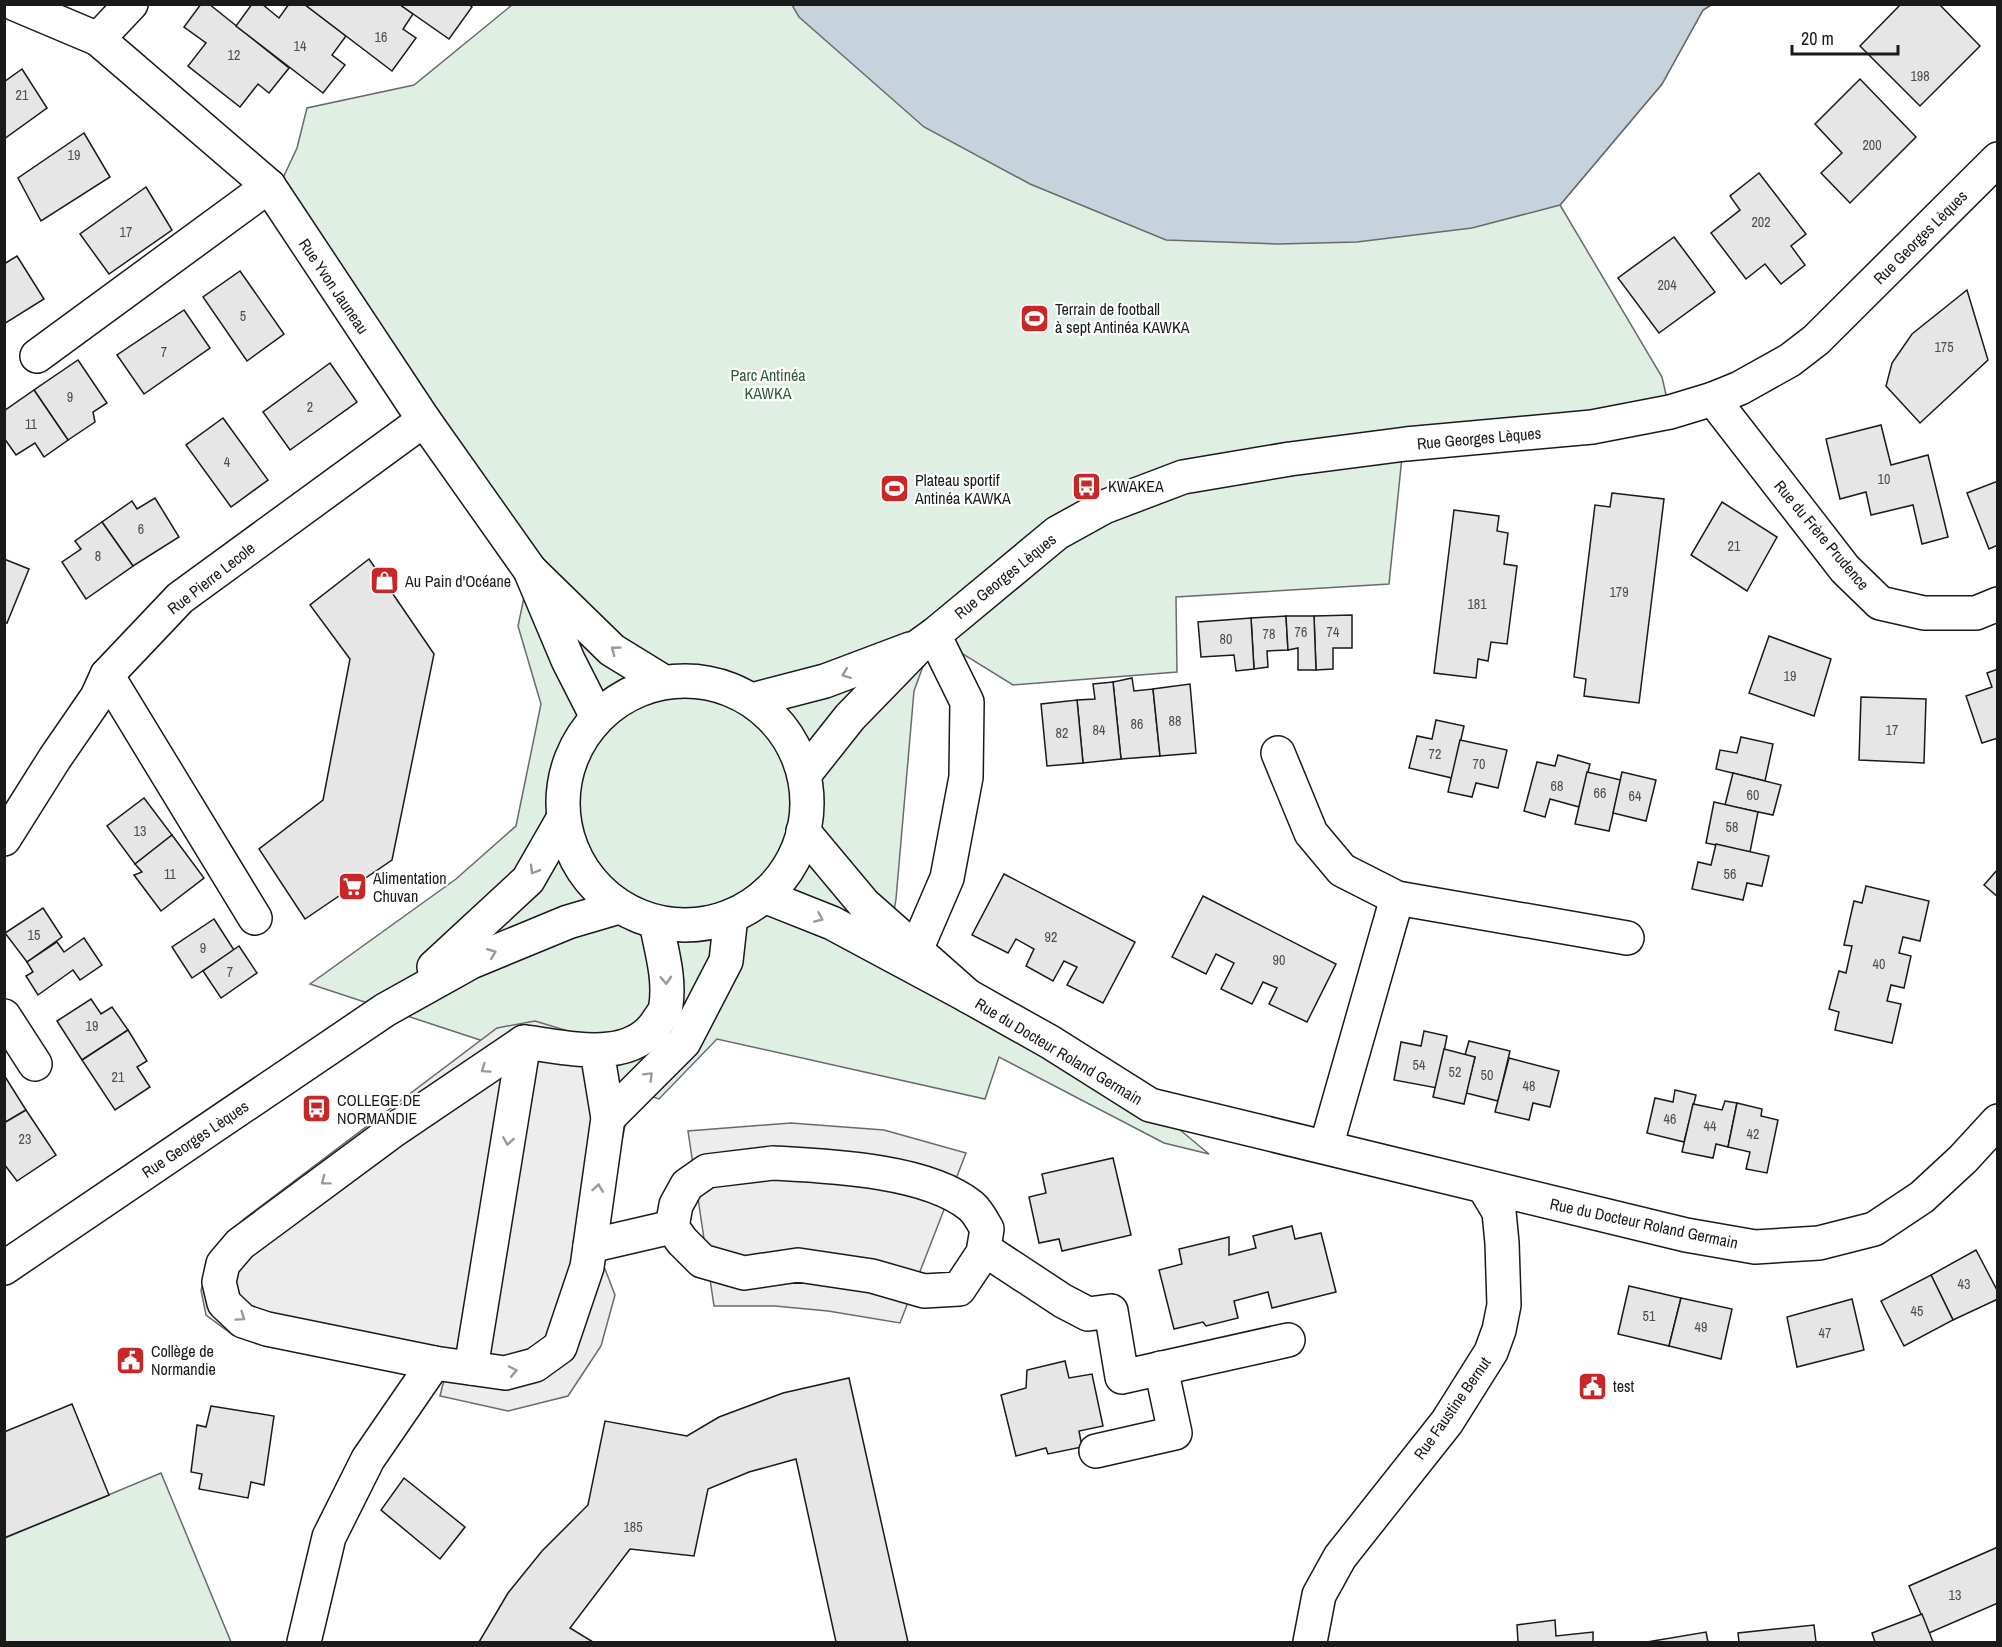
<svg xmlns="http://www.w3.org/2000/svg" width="2002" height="1647" font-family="'Archivo Narrow',sans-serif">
	<rect width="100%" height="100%" fill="#fff"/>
	<!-- green -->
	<g fill="#e0efe3" stroke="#6a6a6a" stroke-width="1.5">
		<path d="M512 5H1711L1703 10 1662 84 1560 205 1662 377 1670 412 1402 457 1389 584 1176 597 1177 672 1013 685 934 636 914 691 896 899 887 953 1150 1105 1209 1154 1164 1143 999 1057 985 1099 717 1039 659 1099 310 984 456 879 516 826 541 704 518 626 530 569 275 195 297 148 307 108 414 85Z"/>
		<path d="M161 1473 231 1642H5V1538Z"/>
	</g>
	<!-- parking -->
	<g fill="#ededed" stroke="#6a6a6a" stroke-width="1.5">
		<path d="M535 1021 601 1041 626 1121 596 1262 605 1269 615 1295 601 1346 568 1396 508 1411 440 1396 444 1380 233 1335 206 1315 201 1290 217 1247 244 1219 497 1028Z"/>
		<path d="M791 1123 884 1130 966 1153 900 1323 828 1311 775 1306H714L688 1131Z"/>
	</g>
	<!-- water -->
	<path fill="#c6d2dc" stroke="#6a6a6a" stroke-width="1.5" d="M792 5H1711L1703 10 1662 84 1560 205 1472 228 1357 242 1278 244 1166 240 1030 184 924 127 799 17Z"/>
	<!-- building -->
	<g fill="#e6e6e6" stroke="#1a1a1a" stroke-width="1.5">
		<path d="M201 4H209L289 68 269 93 258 84 240 107 188 66 206 43 184 27Z"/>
		<path d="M252 4H262L279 18 289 4H304L346 36 332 55 345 65 323 93 236 26Z"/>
		<path d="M304 4H399L413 14 403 29 416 38 392 71Z"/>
		<path d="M399 4H468L472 7 449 39Z"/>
		<path d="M1901 4H1939L1980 46 1920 106 1860 46Z"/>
		<path d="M22 69 47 108 4 139V82Z"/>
		<path d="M1860 79 1916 137 1850 203 1821 173 1842 153 1815 124Z"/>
		<path d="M84 133 110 177 41 221 18 178Z"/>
		<path d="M1759 173 1806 234 1791 246 1805 265 1781 284 1765 264 1746 279 1711 233 1740 210 1730 196Z"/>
		<path d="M146 187 172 230 109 274 80 234Z"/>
		<path d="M1674 237 1715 292 1659 333 1618 278Z"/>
		<path d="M17 256 44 299 4 324V264Z"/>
		<path d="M240 271 284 334 247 361 203 297Z"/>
		<path d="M1967 290 1988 360 1920 423 1886 386 1892 363 1912 334Z"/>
		<path d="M184 310 210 348 144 394 117 355Z"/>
		<path d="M78 360 107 403 93 412 95 422 68 440 34 390Z"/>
		<path d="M330 363 357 402 290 450 263 412Z"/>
		<path d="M34 390 68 440 44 457 35 443 16 455 4 438V411Z"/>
		<path d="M223 418 268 480 231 507 186 445Z"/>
		<path d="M1881 425 1891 465 1928 455 1948 537 1922 544 1913 505 1871 515 1866 492 1840 499 1826 439Z"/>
		<path d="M1998 481V545L1989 549 1967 493Z"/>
		<path d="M1612 493 1664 499 1639 703 1584 696 1586 679 1574 677 1595 505 1610 507Z"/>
		<path d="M155 498 179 537 133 566 102 522 132 501 137 509Z"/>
		<path d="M1722 502 1777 537 1747 591 1691 555Z"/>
		<path d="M1454 510 1499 516 1497 531 1508 533 1504 564 1517 566 1507 644 1491 642 1488 661 1478 659 1476 678 1434 673Z"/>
		<path d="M102 522 133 566 86 599 62 562 81 549 75 541Z"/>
		<path d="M4 559 29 569 7 623 4 621Z"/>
		<path d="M369 559 434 654 392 860 305 919 259 849 323 800 350 659 310 605Z"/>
		<path d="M1352 615V648H1333V669L1316 670 1314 616Z"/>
		<path d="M1286 616 1288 650 1267 651 1268 667 1254 669 1251 618Z"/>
		<path d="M1286 616H1314L1316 670H1298V648L1288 650Z"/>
		<path d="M1251 618 1254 669 1236 671 1234 655 1201 657 1198 622Z"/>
		<path d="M1769 636 1831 659 1814 716 1749 693Z"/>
		<path d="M1998 669V738L1982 743 1966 696 1992 687 1987 673Z"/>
		<path d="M1132 678 1134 691 1153 689 1160 756 1121 759 1113 682Z"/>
		<path d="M1113 682 1121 759 1083 763 1077 700 1095 699 1093 684Z"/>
		<path d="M1190 684 1196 753 1160 756 1153 689Z"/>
		<path d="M1861 697 1926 699 1924 763 1859 760Z"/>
		<path d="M1077 700 1083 763 1047 766 1041 704Z"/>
		<path d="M1436 720 1464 726 1452 778 1409 768 1417 736 1432 739Z"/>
		<path d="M1741 737 1773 744 1765 781 1716 769 1720 750 1737 753Z"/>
		<path d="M1460 740 1507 750 1498 788 1476 783 1472 797 1448 792Z"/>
		<path d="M1558 755 1590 764 1579 807 1550 799 1545 817 1524 811 1537 762 1555 766Z"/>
		<path d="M1587 772 1621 780 1609 831 1575 824Z"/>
		<path d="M1622 772 1656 780 1646 821 1613 813Z"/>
		<path d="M1733 773 1781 785 1773 815 1725 805Z"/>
		<path d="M144 798 172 835 135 864 107 826Z"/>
		<path d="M1714 802 1758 812 1750 852 1706 843Z"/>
		<path d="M172 835 204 878 161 911 134 875 142 872 135 864Z"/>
		<path d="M1716 844 1769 856 1762 886 1747 883 1743 900 1692 889 1698 862 1711 865Z"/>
		<path d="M1998 869V897L1984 885Z"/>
		<path d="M1004 874 1135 942 1103 1003 1067 985 1077 967 1064 961 1053 981 1026 966 1034 949 1016 939 1008 953 972 935Z"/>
		<path d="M1866 886 1929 901 1920 941 1903 937 1899 953 1911 956 1904 988 1891 985 1887 1001 1901 1004 1892 1043 1835 1030 1839 1012 1829 1009 1839 971 1846 973 1852 946 1844 945 1854 901 1862 903Z"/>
		<path d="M1203 896 1336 964 1307 1022 1269 1004 1277 988 1263 982 1252 1004 1221 989 1234 963 1216 954 1206 974 1172 957Z"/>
		<path d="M43 908 62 937 27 962 5 933Z"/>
		<path d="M214 919 234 950 192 978 172 947Z"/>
		<path d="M84 938 102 965 80 980 73 970 38 995 26 976 33 972 27 962 57 942 64 952Z"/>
		<path d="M239 946 257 973 221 998 203 971Z"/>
		<path d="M91 999 101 1014 112 1007 128 1030 82 1060 57 1021Z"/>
		<path d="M128 1030 147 1061 137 1067 150 1087 115 1110 82 1060Z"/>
		<path d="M1424 1031 1447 1036 1437 1088 1394 1080 1401 1042 1421 1046Z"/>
		<path d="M1469 1041 1510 1051 1498 1101 1466 1093 1475 1057 1465 1055Z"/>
		<path d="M1444 1049 1475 1057 1464 1104 1433 1097Z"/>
		<path d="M1509 1058 1559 1071 1550 1107 1533 1103 1529 1120 1495 1112Z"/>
		<path d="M4 1075 26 1110 4 1123Z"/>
		<path d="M1675 1090 1696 1095 1684 1142 1647 1133 1655 1098 1673 1102Z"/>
		<path d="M1725 1101 1737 1103 1728 1147 1716 1144 1713 1158 1682 1152 1693 1104 1722 1110Z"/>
		<path d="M1737 1103 1762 1109 1761 1116 1778 1120 1767 1173 1746 1169 1750 1152 1728 1147Z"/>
		<path d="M26 1110 56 1155 17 1181 4 1164V1123Z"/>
		<path d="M1113 1158 1131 1235 1062 1251 1059 1239 1039 1243 1029 1197 1046 1193 1042 1174Z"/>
		<path d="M1292 1226 1295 1239 1321 1233 1336 1292 1272 1308 1268 1292 1234 1301 1238 1318 1206 1326 1203 1322 1174 1329 1159 1270 1182 1264 1179 1249 1229 1237V1255L1256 1248 1253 1236Z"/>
		<path d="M1976 1250 1998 1292V1299L1953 1320 1931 1275Z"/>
		<path d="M1931 1275 1953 1320 1904 1346 1881 1301Z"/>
		<path d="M1629 1286 1681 1298 1669 1346 1618 1334Z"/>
		<path d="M1681 1298 1732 1309 1721 1359 1669 1346Z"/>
		<path d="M1852 1299 1864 1350 1797 1367 1787 1317Z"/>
		<path d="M1065 1361 1069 1378 1092 1374 1103 1426 1079 1431 1082 1447 1048 1454 1046 1448 1016 1456 1001 1395 1026 1388 1027 1370Z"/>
		<path d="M849 1378 908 1642H836L796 1459 749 1472 708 1489 694 1556 630 1549 570 1628 593 1642H479L508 1593 542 1551 588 1505 605 1421 687 1436 719 1417 783 1393Z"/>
		<path d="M72 1404 109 1495 4 1538V1432Z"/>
		<path d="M211 1406 274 1416 264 1485 251 1482 248 1498 199 1489 202 1474 191 1472 197 1425 206 1427Z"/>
		<path d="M404 1478 465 1527 440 1559 381 1510Z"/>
		<path d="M1998 1547V1603L1929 1633 1909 1586Z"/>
		<path d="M1922 1614 1933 1642H1875L1872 1633Z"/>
		<path d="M1555 1620 1556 1636 1593 1632V1642H1518L1517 1625Z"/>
		<path d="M1814 1625 1816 1642H1739L1738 1633Z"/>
		<path d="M1706 1632 1708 1642H1647Z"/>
	</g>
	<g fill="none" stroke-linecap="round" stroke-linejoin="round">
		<defs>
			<g id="minor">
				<path d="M15 4 98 39"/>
				<path d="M131 4 98 39 269 186 424 420 530 570"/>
				<path d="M37 356 269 186"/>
				<path d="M1713 399 1845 569 1880 603 1924 613H1976L1998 604"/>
				<path d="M107 675 255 918"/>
				<path d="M597 717 568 660 530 570 612 650 664 682"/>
				<path d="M1278 753 1311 833 1342 870 1397 898 1627 938"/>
				<path d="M4 839 55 758 97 697 107 675 180 598 424 420"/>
				<path d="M764 896 832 923 968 996 864 904 803 831"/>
				<path d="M916 950 947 878 966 777 967 702 934 635"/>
				<path d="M968 996 1050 1042 1150 1105 1686 1235 1755 1247 1819 1243 1874 1229 1922 1197 1963 1159 1998 1121"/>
				<path d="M4 1016 35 1064"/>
				<path d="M597 1051 608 1118 587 1267 560 1347 535 1365 505 1373 434 1363 267 1329 243 1321 224 1303 219 1282 223 1264 240 1244 394 1130 524 1042C567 1047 631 1065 658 1021 661 1016 666 1011 666 1005 670 977 661 949 656 922"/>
				<path d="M608 1118 684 1042 726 961 731 916"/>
				<path d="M1326 1147 1397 898"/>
				<path d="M773 1163C829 1166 927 1170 971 1206 978 1212 983 1222 987 1229L983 1253 959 1289 924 1291 872 1276 798 1265 744 1273 702 1261 682 1241 672 1227 676 1205 687 1185 707 1171Z"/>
				<path d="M590 1246 672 1227"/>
				<path d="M984 1249 1063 1301 1088 1314 1111 1311 1122 1377 1288 1340"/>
				<path d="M471 1368 524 1042"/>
				<path d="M1096 1451 1175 1433 1161 1368"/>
				<path d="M304 1642 329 1537 368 1459 434 1363"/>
				<path d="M1310 1642 1319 1595 1340 1557 1447 1422 1491 1352 1499 1330 1504 1305 1502 1243 1499 1212 1484 1187"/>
			</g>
			<g id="major">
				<circle cx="685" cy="803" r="122"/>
				<path d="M752 700 825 681 910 649"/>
				<path d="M804 775 850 717 920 645 934 635 1057 533 1104 507 1183 477 1290 459 1406 444 1592 427 1670 412 1713 399 1740 388 1790 360 1816 340 1998 159"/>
				<path d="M434 967 528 880 563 819"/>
				<path d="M4 1268 385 1010 471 962 568 922 619 907"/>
			</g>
		</defs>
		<!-- minor casing -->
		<use href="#minor" stroke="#1a1a1a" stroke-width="36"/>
		<!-- major casing -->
		<use href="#major" stroke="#1a1a1a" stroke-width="36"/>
		<!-- minor -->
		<use href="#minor" stroke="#fff" stroke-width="33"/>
		<!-- major -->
		<use href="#major" stroke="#fff" stroke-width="33"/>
	</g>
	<!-- one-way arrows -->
	<defs><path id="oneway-chevron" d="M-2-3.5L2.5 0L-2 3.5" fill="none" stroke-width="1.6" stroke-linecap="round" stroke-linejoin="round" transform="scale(1.5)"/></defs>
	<g stroke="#989898">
		<use href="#oneway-chevron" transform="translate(615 650) rotate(-143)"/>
		<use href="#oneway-chevron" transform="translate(846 674) rotate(159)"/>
		<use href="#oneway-chevron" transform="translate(534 870) rotate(120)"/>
		<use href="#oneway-chevron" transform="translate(819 918) rotate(23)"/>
		<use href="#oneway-chevron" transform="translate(492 953) rotate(-22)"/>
		<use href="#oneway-chevron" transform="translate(666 980) rotate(87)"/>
		<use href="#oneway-chevron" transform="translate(485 1069) rotate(146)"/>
		<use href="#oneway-chevron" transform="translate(649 1076) rotate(-45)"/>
		<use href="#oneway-chevron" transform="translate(508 1141) rotate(99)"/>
		<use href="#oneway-chevron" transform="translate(325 1181) rotate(143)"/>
		<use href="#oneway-chevron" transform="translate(598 1188) rotate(-82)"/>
		<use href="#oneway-chevron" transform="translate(241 1317) rotate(35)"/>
		<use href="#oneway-chevron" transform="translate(513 1371) rotate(-12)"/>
	</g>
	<!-- icons -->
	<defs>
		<symbol id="stadium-square" viewBox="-11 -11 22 22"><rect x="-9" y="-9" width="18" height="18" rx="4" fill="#c62828" stroke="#fff"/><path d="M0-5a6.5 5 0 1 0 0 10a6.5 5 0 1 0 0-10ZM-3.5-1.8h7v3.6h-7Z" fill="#fff"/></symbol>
		<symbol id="bus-square" viewBox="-11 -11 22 22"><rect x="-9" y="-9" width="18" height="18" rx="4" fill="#c62828" stroke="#fff"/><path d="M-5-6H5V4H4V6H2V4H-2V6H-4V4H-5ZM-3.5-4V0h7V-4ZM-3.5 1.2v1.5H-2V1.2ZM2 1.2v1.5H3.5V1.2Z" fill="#fff"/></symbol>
		<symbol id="shop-square" viewBox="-11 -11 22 22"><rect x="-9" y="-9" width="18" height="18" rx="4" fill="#c62828" stroke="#fff"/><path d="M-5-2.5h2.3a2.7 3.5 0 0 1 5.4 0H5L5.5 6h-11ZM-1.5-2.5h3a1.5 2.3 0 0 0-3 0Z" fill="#fff"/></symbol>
		<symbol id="supermarket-square" viewBox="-11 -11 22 22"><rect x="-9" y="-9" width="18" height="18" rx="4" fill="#c62828" stroke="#fff"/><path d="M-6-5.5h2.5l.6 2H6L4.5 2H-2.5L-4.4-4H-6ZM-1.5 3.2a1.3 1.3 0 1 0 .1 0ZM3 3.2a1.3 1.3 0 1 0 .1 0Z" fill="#fff"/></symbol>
		<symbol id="civic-square" viewBox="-11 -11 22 22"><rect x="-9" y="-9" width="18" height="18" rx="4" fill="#c62828" stroke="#fff"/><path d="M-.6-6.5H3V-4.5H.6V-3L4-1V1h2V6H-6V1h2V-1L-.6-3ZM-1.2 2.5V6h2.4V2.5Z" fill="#fff"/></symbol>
	</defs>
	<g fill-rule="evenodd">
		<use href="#stadium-square" x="1018" y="302" width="33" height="33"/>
		<use href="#bus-square" x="1070" y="470" width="33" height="33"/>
		<use href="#stadium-square" x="878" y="472" width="33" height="33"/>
		<use href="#shop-square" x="368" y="564" width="33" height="33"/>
		<use href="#supermarket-square" x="336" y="870" width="33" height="33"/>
		<use href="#bus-square" x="300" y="1092" width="33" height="33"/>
		<use href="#civic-square" x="114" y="1344" width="33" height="33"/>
		<use href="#civic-square" x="1576" y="1370" width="33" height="33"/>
	</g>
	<g text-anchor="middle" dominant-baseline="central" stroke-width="4.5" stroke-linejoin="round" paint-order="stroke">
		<!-- number labels -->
		<g font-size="14" fill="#4d4d4d">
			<text x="381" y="37">16</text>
			<text x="300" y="46">14</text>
			<text x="234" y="55">12</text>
			<text x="1920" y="76">198</text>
			<text x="22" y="95">21</text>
			<text x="1872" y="145">200</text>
			<text x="74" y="155">19</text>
			<text x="1761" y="222">202</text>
			<text x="126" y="232">17</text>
			<text x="1667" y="285">204</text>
			<text x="243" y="316">5</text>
			<text x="1944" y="347">175</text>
			<text x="164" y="352">7</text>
			<text x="70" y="397">9</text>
			<text x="310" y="407">2</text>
			<text x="31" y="424">11</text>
			<text x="227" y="462">4</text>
			<text x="1884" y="479">10</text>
			<text x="141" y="529">6</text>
			<text x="1734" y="546">21</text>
			<text x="98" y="556">8</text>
			<text x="1619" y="592">179</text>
			<text x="1477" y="604">181</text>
			<text x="1301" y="632">76</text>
			<text x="1333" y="632">74</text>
			<text x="1269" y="634">78</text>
			<text x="1226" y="639">80</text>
			<text x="1790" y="676">19</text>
			<text x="1175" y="721">88</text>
			<text x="1137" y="724">86</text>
			<text x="1099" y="730">84</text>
			<text x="1892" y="730">17</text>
			<text x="1062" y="733">82</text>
			<text x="1435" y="754">72</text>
			<text x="1479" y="764">70</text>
			<text x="1557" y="786">68</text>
			<text x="1600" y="793">66</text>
			<text x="1753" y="795">60</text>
			<text x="1635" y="796">64</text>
			<text x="1732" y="827">58</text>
			<text x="140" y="831">13</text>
			<text x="170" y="874">11</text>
			<text x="1730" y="874">56</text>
			<text x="34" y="935">15</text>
			<text x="1051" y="937">92</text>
			<text x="203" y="948">9</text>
			<text x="1279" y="960">90</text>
			<text x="1879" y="964">40</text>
			<text x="230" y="972">7</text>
			<text x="92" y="1026">19</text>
			<text x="1419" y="1065">54</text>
			<text x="1455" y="1072">52</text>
			<text x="1487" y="1075">50</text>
			<text x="118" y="1077">21</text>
			<text x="1529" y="1086">48</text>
			<text x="1670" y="1119">46</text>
			<text x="1710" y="1126">44</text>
			<text x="1753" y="1134">42</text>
			<text x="25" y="1139">23</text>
			<text x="1964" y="1284">43</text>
			<text x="1917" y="1311">45</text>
			<text x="1649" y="1316">51</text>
			<text x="1701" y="1327">49</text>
			<text x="1825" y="1333">47</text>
			<text x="633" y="1527">185</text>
			<text x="1955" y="1595">13</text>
		</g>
		<!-- street labels -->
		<g font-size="16" fill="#1a1a1a" stroke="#fff">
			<text transform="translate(1920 237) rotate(-45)">Rue Georges Lèques</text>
			<text transform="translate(334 286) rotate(56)">Rue Yvon Jauneau</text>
			<text transform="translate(1479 438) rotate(-5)">Rue Georges Lèques</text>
			<text transform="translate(1822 535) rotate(50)">Rue du Frère Prudence</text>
			<text transform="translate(1005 576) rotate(-39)">Rue Georges Lèques</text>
			<text transform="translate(211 578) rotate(-38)">Rue Pierre Lecole</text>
			<text transform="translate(1059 1051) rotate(31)">Rue du Docteur Roland Germain</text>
			<text transform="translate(195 1139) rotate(-34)">Rue Georges Lèques</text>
			<text transform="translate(1644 1223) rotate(12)">Rue du Docteur Roland Germain</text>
			<text transform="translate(1452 1408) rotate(-55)">Rue Faustine Bernut</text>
		</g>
		<!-- poi labels -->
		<g font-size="16" fill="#1a1a1a" stroke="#fff" text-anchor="start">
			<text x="1055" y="309">Terrain de football<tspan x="1055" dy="18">à sept Antinéa KAWKA</tspan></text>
			<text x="915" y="480">Plateau sportif<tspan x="915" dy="18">Antinéa KAWKA</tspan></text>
			<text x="1108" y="486">KWAKEA</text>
			<text x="405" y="581">Au Pain d'Océane</text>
			<text x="373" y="878">Alimentation<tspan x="373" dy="18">Chuvan</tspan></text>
			<text x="337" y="1100">COLLEGE DE<tspan x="337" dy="18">NORMANDIE</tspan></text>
			<text x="151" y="1351">Collège de<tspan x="151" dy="18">Normandie</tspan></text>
			<text x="1613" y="1386">test</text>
		</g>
		<!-- park labels -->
		<g font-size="16" fill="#2b5a34" stroke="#fff">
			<text x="768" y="375">Parc Antinéa<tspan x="768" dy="18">KAWKA</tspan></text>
		</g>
	</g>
	<!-- border -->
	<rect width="2002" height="1647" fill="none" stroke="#1a1a1a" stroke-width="12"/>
	<!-- scale -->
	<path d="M1792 45v9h106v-9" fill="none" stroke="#1a1a1a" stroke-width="3"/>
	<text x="1801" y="45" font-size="18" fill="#1a1a1a" stroke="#ffffff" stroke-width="4.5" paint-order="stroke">20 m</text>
</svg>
